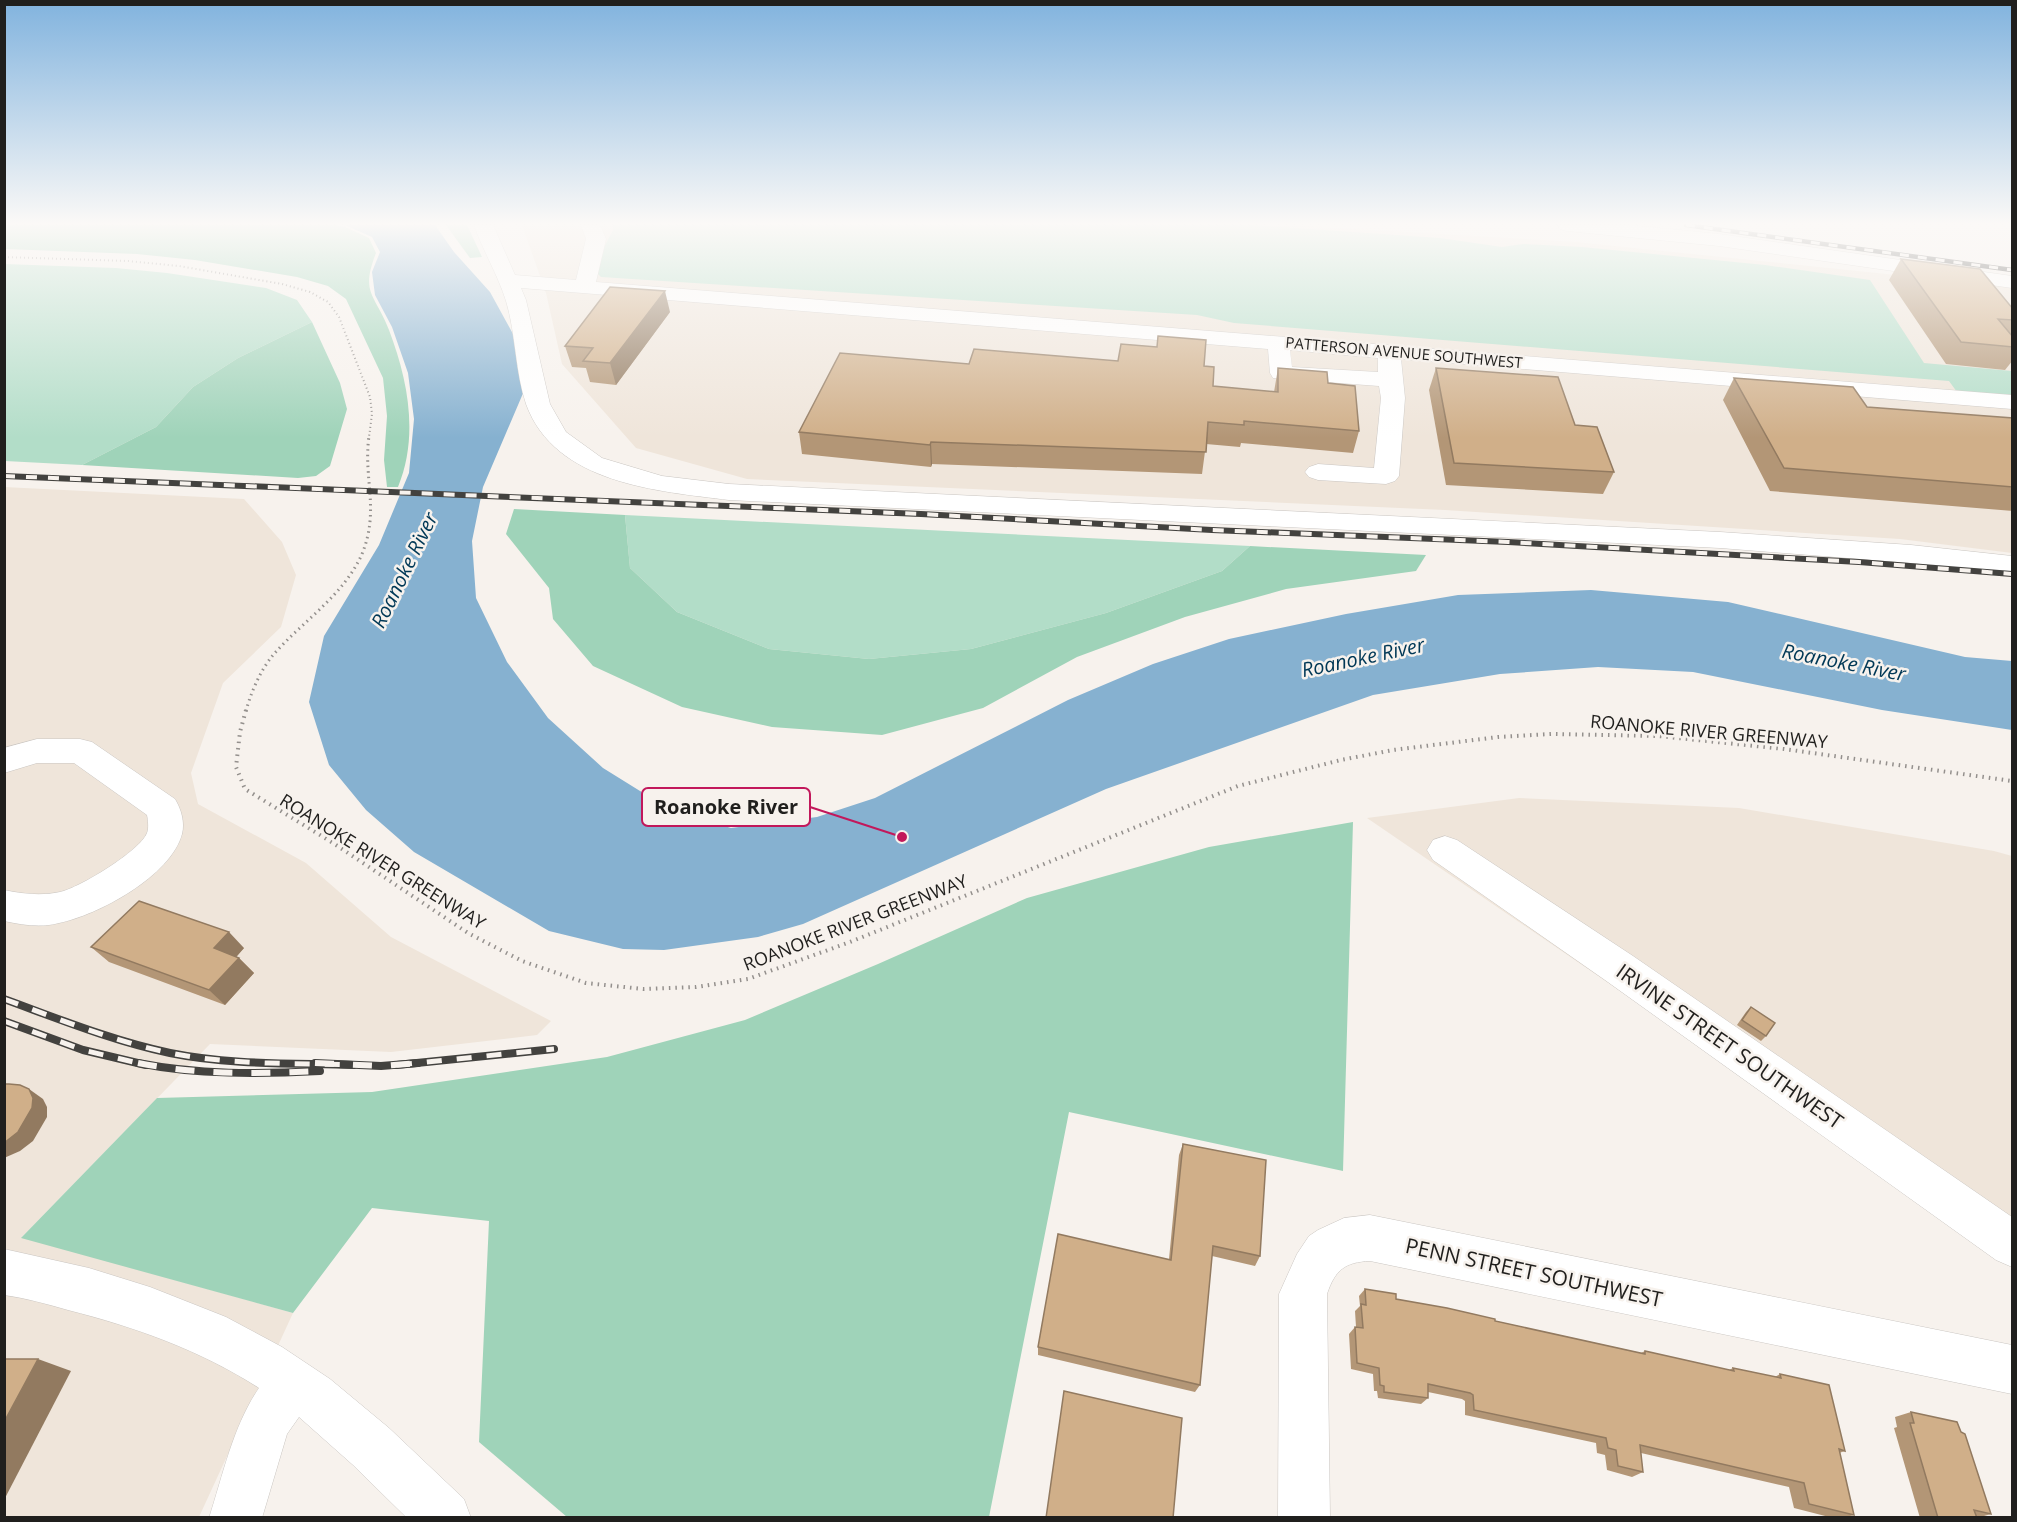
<svg xmlns="http://www.w3.org/2000/svg" width="2017" height="1522" font-family="'Open Sans',sans-serif">
	<rect width="100%" height="100%" fill="#f7f2ed"/>
	<!-- built -->
	<g fill="#efe5da">
		<path d="M522 225H1287L1576 242 2012 287V553L1900 539 1445 510 747 479 636 448 562 364 546 293Z"/>
		<path d="M4 487 244 499 282 542 296 575 281 627 223 683 191 773 198 804 306 863 391 937 551 1021 537 1035 391 1052 210 1044 22 1237 293 1313 199 1517H5Z"/>
		<path d="M1519 798 1739 808 1994 851 2012 856V1259L1367 818Z"/>
	</g>
	<!-- green -->
	<g fill="#b2ddc8">
		<path d="M613 225H1253L1440 238 1502 247 1523 244 1582 247 1765 265 1870 280 1924 363 2012 371V396L1957 392 1949 381 1234 323 1197 315 601 277 596 272 601 253 613 230Z"/>
		<path d="M4 264 116 268 167 273 266 288 297 300 312 322 238 358 193 387 156 427 82 465 5 461Z"/>
		<path d="M625 515 1250 546 1222 571 1106 613 971 649 869 659 769 649 677 612 630 568Z"/>
	</g>
	<!-- forest -->
	<g fill="#9fd3b9">
		<path d="M5 225H336L345 227 369 238 376 253C360 294 375 294 389 330 408 380 419 436 398 487H387L384 460 387 416 383 378 346 299 328 286 297 277 195 260 137 254 5 249Z"/>
		<path d="M446 225H467L482 257 470 258Z"/>
		<path d="M312 322 340 383 347 409 330 466 316 476 298 478 82 465 156 427 193 387 238 358Z"/>
		<path d="M514 509 625 515 630 568 677 612 769 649 869 659 971 649 1106 613 1222 571 1250 546 1426 555 1416 571 1286 589 1185 617 1077 657 983 708 882 735 772 727 682 707 593 666 553 619 549 588 506 534Z"/>
		<path d="M1353 822 1343 1171 1069 1112 989 1517H567L479 1442 489 1221 372 1208 293 1313 21 1238 157 1098 372 1092 607 1057 745 1020 878 964 1027 898 1209 847Z"/>
	</g>
	<!-- water -->
	<path fill="#86b1d0" d="M345 225H435L454 252 490 292 513 334 524 391 483 487 472 541 476 598 507 662 548 718 603 768 669 809 731 828 817 817 875 798 1068 700 1153 664 1229 639 1346 614 1458 595 1591 590 1728 602 1965 657 2012 661V730L1882 710 1693 672 1598 667 1500 674 1373 695 1106 789 803 924 758 937 664 950 623 949 549 931 414 852 366 810 329 765 309 702 324 636 379 545 409 473 414 419 408 373 392 327 375 295 372 272 380 252 372 237Z"/>
	<g fill="none" stroke-linecap="round" stroke-linejoin="round">
		<defs>
			<g id="minor">
				<path d="M474 225H493L515 275 576 280 586 239 581 225H600L606 239 596 282 2012 395V409L1401 359 1405 398 1399 476 1395 481 1386 484 1318 480 1309 477 1305 472 1309 467 1318 464 1374 468 1381 398 1379 386 1273 378 1270 373 1268 349 521 288 526 300 550 404 566 432 602 458 662 476 729 484 1720 532 1911 545 2012 556V574L1911 563 1720 548 729 500C658 491 555 484 526 404 515 371 516 334 506 301 498 275 483 251 474 225ZM1290 350 1378 358V372L1292 367Z"/>
				<path d="M1558 225H1628L1719 234 2012 276V288L1719 246 1567 231 1560 229Z"/>
				<path d="M37 739H80L92 742 175 799C181 809 185 822 182 834 171 876 98 915 59 923 41 928 23 925 4 921V890C23 894 41 896 60 892 79 888 140 851 147 833 149 828 148 820 147 815L74 763H37L4 773V748Z"/>
				<path d="M1445 836 1457 840 1633 956 2012 1217V1267L1996 1260 1605 980 1433 860 1427 850 1433 840Z"/>
				<path d="M1370 1215 2012 1345V1394L1370 1261C1345 1262 1335 1270 1327 1294L1330 1518H1278L1279 1294 1297 1254 1309 1236 1318 1230 1344 1218Z"/>
				<path d="M4 1249 89 1268 150 1287 226 1317 282 1347 330 1379 389 1428 464 1499 471 1518H407L353 1465 299 1417 287 1434 262 1518H209C223 1475 233 1426 259 1388 200 1350 135 1327 68 1310 47 1304 26 1298 4 1295Z"/>
			</g>
		</defs>
		<!-- minor casing -->
		<use href="#minor" stroke="#cac6c2" stroke-width="1"/>
		<!-- path-far2 -->
		<path stroke="#94908d" stroke-width="2" stroke-dasharray="1 3" stroke-linecap="butt" d="M4 257 128 261 179 266 282 284 310 292 328 302 339 317 370 397 372 414 369 437"/>
		<!-- path-far1 -->
		<path stroke="#94908d" stroke-width="3" stroke-dasharray="1.5 4" stroke-linecap="butt" d="M246 711C251 692 261 669 274 654 303 621 344 595 362 554 380 510 363 479 369 436"/>
		<!-- path -->
		<path stroke="#94908d" stroke-width="4" stroke-dasharray="1.5 5" stroke-linecap="butt" d="M246 710 240 732 236 767 245 789 333 843 468 933 522 961 586 983 643 989 696 987 748 979 850 942 1238 786 1341 760 1393 750 1498 737 1551 734 1658 736 1784 749 2012 781"/>
		<!-- minor -->
		<use href="#minor" fill="#fff" fill-rule="evenodd"/>
		<defs>
			<path id="rail-far3" d="M1686 225 2012 270"/>
			<path id="rail-far2" d="M4 476 921 514 1212 530 1508 542 1859 562 2012 574"/>
			<g id="rail-far1">
				<path d="M4 999C59 1019 113 1041 170 1053 229 1065 293 1063 353 1065"/>
				<path d="M4 1021 83 1050 146 1065"/>
				<path d="M397 1065 554 1049"/>
			</g>
			<g id="rail">
				<path d="M138 1063C198 1075 259 1074 320 1071"/>
				<path d="M315 1063 381 1066 418 1063"/>
			</g>
		</defs>
		<!-- rail-far3 casing -->
		<use href="#rail-far3" stroke="#43423f" stroke-width="4.5"/>
		<!-- rail-far2 casing -->
		<use href="#rail-far2" stroke="#43423f" stroke-width="6"/>
		<!-- rail-far1 casing -->
		<use href="#rail-far1" stroke="#43423f" stroke-width="8"/>
		<!-- rail casing -->
		<use href="#rail" stroke="#43423f" stroke-width="8"/>
		<!-- rail-far3 -->
		<use href="#rail-far3" stroke="#f7f2ed" stroke-width="3" stroke-dasharray="9" stroke-linecap="butt"/>
		<!-- rail-far2 -->
		<use href="#rail-far2" stroke="#f7f2ed" stroke-width="4" stroke-dasharray="11" stroke-linecap="butt"/>
		<!-- rail-far1 -->
		<use href="#rail-far1" stroke="#f7f2ed" stroke-width="5" stroke-dasharray="15" stroke-linecap="butt"/>
		<!-- rail -->
		<use href="#rail" stroke="#f7f2ed" stroke-width="6" stroke-dasharray="19" stroke-linecap="butt"/>
	</g>
	<!-- wall -->
	<g fill="#b39676">
		<path d="M1901 259 2013 309V334L2011 336 2013 337V360L2005 370 1946 364 1889 280Z"/>
		<path d="M670 312 616 385 590 382 586 368 572 367 565 346Z"/>
		<path d="M1118 361 1213 386 1274 392 1278 368 1328 383 1359 431 1353 453 1241 443 1240 447 1206 444 1202 474 932 464 931 467 802 454 799 432 969 364Z"/>
		<path d="M1436 368 1575 425 1614 472 1603 494 1446 485 1429 390Z"/>
		<path d="M1734 378 1867 407 2013 418V511L1770 491 1723 400Z"/>
		<path d="M91 947 244 948 236 957 239 958 254 973 225 1005 109 962Z"/>
		<path d="M1751 1007 1766 1036 1761 1041 1737 1025 1746 1012Z"/>
		<path d="M1183 1144 1260 1256 1255 1266 1212 1256 1200 1385 1195 1392 1038 1355V1347L1169 1259 1179 1155Z"/>
		<path d="M1365 1289 1396 1299 1641 1353 1645 1351 1729 1370 1733 1368 1775 1377 1780 1374 1845 1451 1839 1453 1854 1515 1843 1518H1833L1794 1508 1789 1487 1641 1453 1643 1472 1632 1477 1607 1470 1605 1455 1597 1453 1596 1443 1465 1415V1401L1462 1399 1428 1392V1398L1421 1404 1378 1398 1377 1391H1374L1373 1374 1351 1369 1349 1334 1355 1327H1356L1355 1311 1360 1306 1359 1296Z"/>
		<path d="M1911 1412 1961 1432 1991 1514 1977 1518H1920L1894 1428 1897 1427 1895 1417Z"/>
	</g>
	<!-- shaded-wall -->
	<g fill="#927a60">
		<path d="M665 291 670 312 616 385 610 363Z"/>
		<path d="M931 442 932 464 931 467 930 445Z"/>
		<path d="M229 932 244 948 230 964 214 948Z"/>
		<path d="M239 958 254 973 225 1005 209 990Z"/>
		<path d="M29 1089 43 1099 47 1107V1117L33 1141 20 1151 4 1158V1143Z"/>
		<path d="M38 1359 71 1371 4 1500V1422Z"/>
	</g>
	<!-- building -->
	<g fill="#d0af89" stroke="#927a60" stroke-width="1.5">
		<path d="M1901 259 1980 269 2013 309V320L1998 319 2013 337V347L1961 342Z"/>
		<path d="M610 287 665 291 610 363 583 361 593 348 565 346Z"/>
		<path d="M1158 336 1206 340 1204 366 1214 367 1213 386 1278 392V368L1327 372 1328 383 1355 386 1359 431 1244 421V425L1208 422 1206 452 931 442 930 445 799 432 840 353 969 364 974 349 1118 361 1121 344 1157 347Z"/>
		<path d="M1436 368 1558 377 1575 425 1597 427 1614 472 1454 463Z"/>
		<path d="M1734 378 1853 387 1867 407 2013 418V487L1784 468Z"/>
		<path d="M139 901 229 932 214 948 239 958 209 990 91 947Z"/>
		<path d="M1751 1007 1775 1023 1766 1036 1742 1020Z"/>
		<path d="M4 1084H9L20 1085 29 1089 33 1098 32 1108 18 1132 4 1143Z"/>
		<path d="M1183 1144 1266 1160 1260 1256 1213 1246 1200 1385 1038 1347 1058 1234 1171 1260Z"/>
		<path d="M1365 1289 1396 1294V1299L1447 1308 1495 1319V1321L1645 1354V1351L1734 1371 1733 1368 1781 1378 1780 1374 1829 1385 1845 1451 1839 1449 1854 1515 1809 1504 1804 1483 1640 1445 1643 1472 1618 1466 1616 1450 1608 1448 1606 1438 1474 1410 1473 1395 1470 1393 1428 1384V1398L1384 1392V1386L1380 1385 1379 1368 1357 1363 1355 1327 1363 1328 1361 1304 1366 1305Z"/>
		<path d="M4 1359H38L4 1422Z"/>
		<path d="M1064 1391 1182 1418 1173 1518H1046Z"/>
		<path d="M1911 1412 1957 1422 1961 1432 1965 1434 1991 1514 1974 1510 1977 1518H1938L1910 1423H1914Z"/>
	</g>
	<!-- sky -->
	<linearGradient id="sky" x2="0" y2="1"><stop stop-color="#81b3de"/><stop offset="0.51" stop-color="#fbf9f7"/><stop offset="1" stop-color="#fbf9f7" stop-opacity="0"/></linearGradient>
	<rect width="2017" height="438" fill="url(#sky)"/>
	<g text-anchor="middle" dominant-baseline="central" stroke-width="5" stroke-linejoin="round" paint-order="stroke">
		<!-- far-street labels -->
		<g font-size="15" fill="#201f1d" stroke="#f7f2ed">
			<text transform="translate(1404 352) rotate(5)">PATTERSON AVENUE SOUTHWEST</text>
		</g>
		<!-- street labels -->
		<g font-size="18" fill="#201f1d" stroke="#f7f2ed">
			<text transform="translate(1709 731) rotate(5)">ROANOKE RIVER GREENWAY</text>
			<text transform="translate(383 861) rotate(32)">ROANOKE RIVER GREENWAY</text>
			<text transform="translate(855 922) rotate(-21)">ROANOKE RIVER GREENWAY</text>
		</g>
		<!-- water labels -->
		<g font-size="20" font-style="italic" fill="#003856" stroke="#f7f2ed">
			<text transform="translate(404 570) rotate(-64)">Roanoke River</text>
			<text transform="translate(1363 657) rotate(-12)">Roanoke River</text>
			<text transform="translate(1844 662) rotate(11)">Roanoke River</text>
		</g>
		<!-- near-street labels -->
		<g font-size="21" fill="#201f1d" stroke="#f7f2ed">
			<text transform="translate(1730 1046) rotate(35)">IRVINE STREET SOUTHWEST</text>
			<text transform="translate(1534 1272) rotate(12)">PENN STREET SOUTHWEST</text>
		</g>
	</g>
	<!-- callouts -->
	<path fill="none" stroke="#c2185b" stroke-width="2" d="M902 837L810 807"/>
	<circle fill="#c2185b" stroke="#f7f2ed" stroke-width="2" cx="902" cy="837" r="6"/>
	<rect fill="#f7f2ed" stroke="#c2185b" stroke-width="2" x="642" y="788" width="168" height="38" rx="6"/>
	<g font-size="20" text-anchor="middle" font-weight="bold" fill="#201f1d">
		<text x="726" y="814">Roanoke River</text>
	</g>
	<!-- border -->
	<rect width="2017" height="1522" fill="none" stroke="#201f1d" stroke-width="12"/>
</svg>
